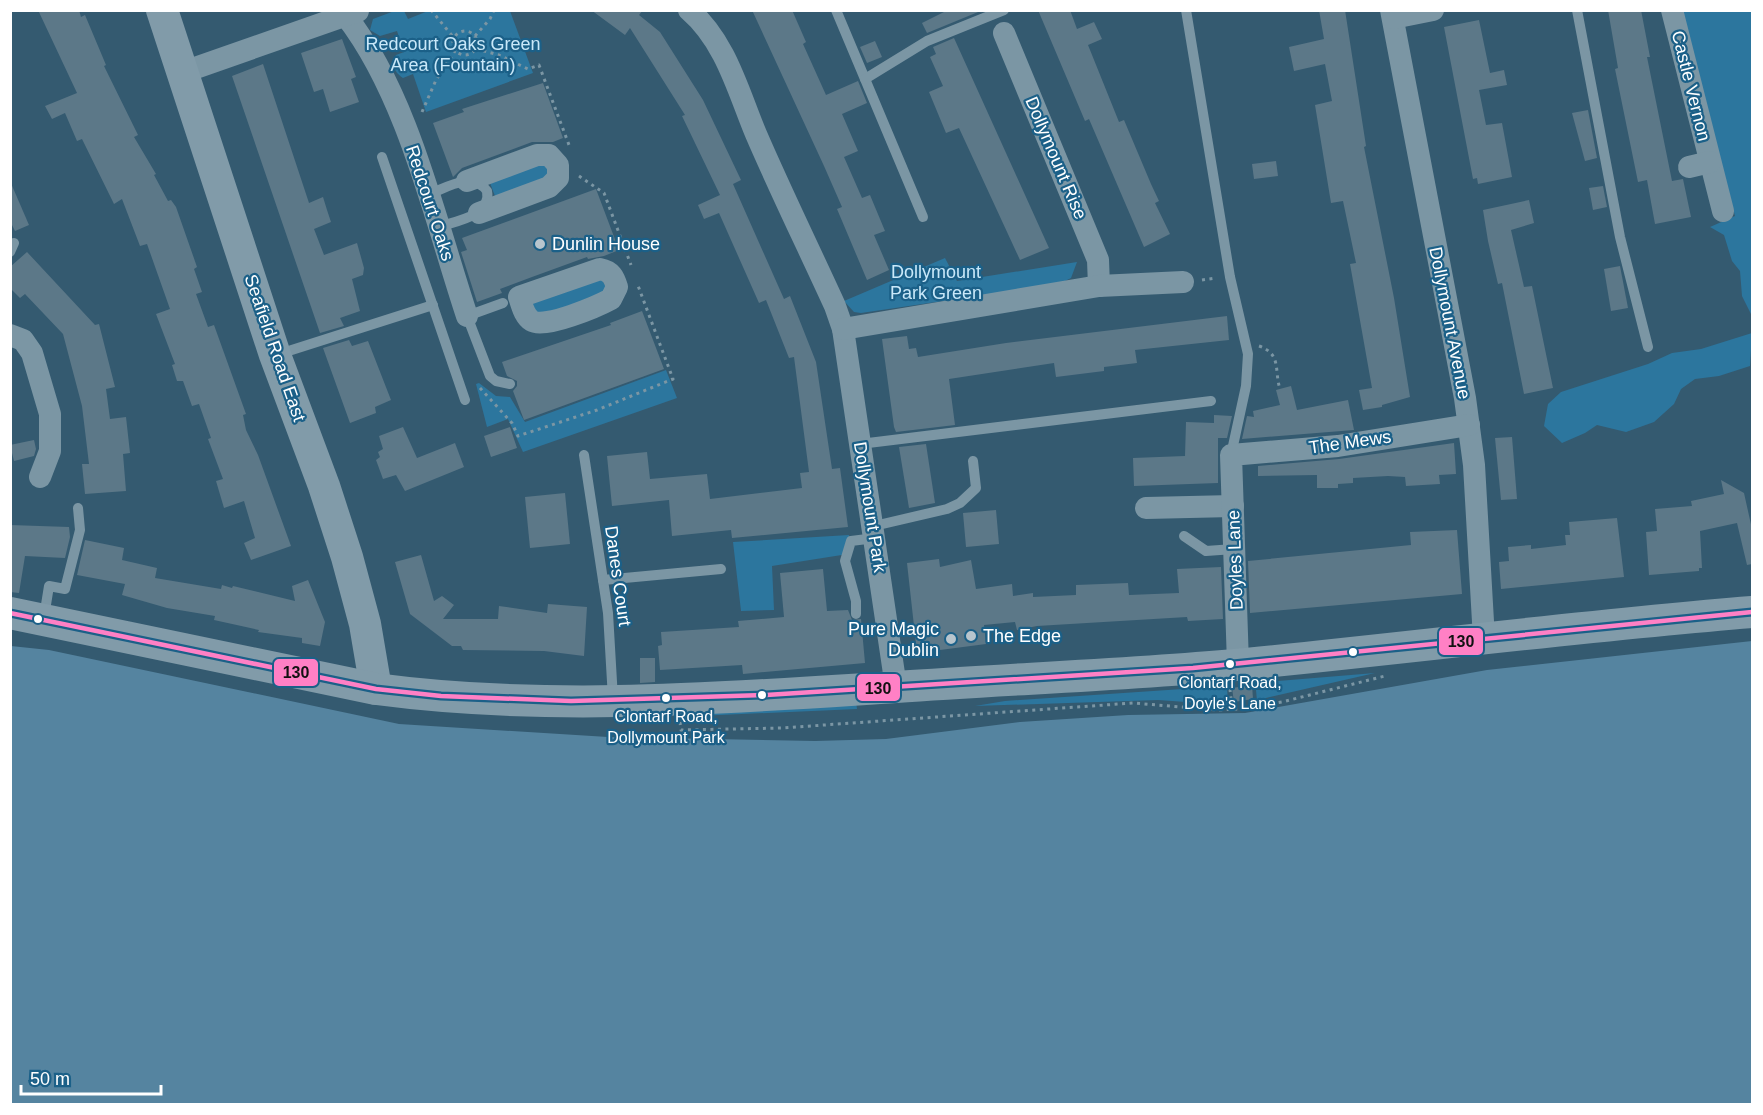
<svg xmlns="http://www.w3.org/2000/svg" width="1763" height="1115" font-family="Helvetica,sans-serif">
	<rect width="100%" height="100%" fill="#345a70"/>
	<!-- green -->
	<g fill="#2c769e">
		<path d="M397 10 404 11 408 19 428 11H510L533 73 426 112 413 74 403 78C394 72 391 64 396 55L404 52 397 31 380 36 370 30 373 19Z"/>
		<path d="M1682 11H1752V316L1742 296 1740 271 1732 261 1724 235 1710 227 1735 216Z"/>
		<path d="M542 159 553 177 495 196 490 183Z"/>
		<path d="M945 258 957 281 1077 262 1071 278 1059 284 861 313 854 312 844 301Z"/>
		<path d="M597 273 610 292 542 319 527 300Z"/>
		<path d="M1752 333 1750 366 1719 376 1695 379 1681 389 1674 404 1654 422 1626 432 1597 425 1585 433 1562 443 1544 426 1548 404 1561 392 1648 364 1672 353 1701 349Z"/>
		<path d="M666 370 677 398 523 452 508 419 487 427 476 384 479 383 496 396 510 397 525 422Z"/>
		<path d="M849 535 848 554 772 566 774 610 741 611 733 542Z"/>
		<path d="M1375 673 1266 698 1257 701 1256 690 1279 689 1278 681Z"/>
		<path d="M1227 686 1228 705 1158 700 975 706 1005 701Z"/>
		<path d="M856 701 857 709 697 716 696 710Z"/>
	</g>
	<!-- water -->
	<path fill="#5584a0" d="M1752 641V1104H11V646L49 650 399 724 608 737 815 741 886 739 1020 722 1128 715 1245 713 1487 670Z"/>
	<!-- building -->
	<g fill="#5c7888">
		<path d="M38 10H79L81 17 85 15 106 65 104 66 138 135 134 137 156 174 154 175 168 201 171 200 176 207 197 267 194 269 202 292 196 294 208 327 214 325 246 414 243 415 246 430 258 455 291 546 251 560 244 543 255 538 244 501 224 508 216 481 223 479 208 439 211 438 199 404 192 406 183 381H177L172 365 175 364 156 314 170 309 147 244 140 246 122 199 114 204 82 139 77 141 65 113 52 119 45 106 77 93Z"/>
		<path d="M591 10H643L639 15 660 32 703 100 741 180 733 184 784 299 790 296 816 362 832 469 840 468 848 527 732 538 731 530 672 536 669 500 612 506 607 456 647 452 650 479 707 474 710 499 802 488 800 473 809 472 794 357 789 358 766 300 759 303 719 213 704 219 698 205 720 195 682 116 685 115 630 28 625 35Z"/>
		<path d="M752 10H792L806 42 803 44 826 95 858 81 867 103 842 114 858 151 844 157 862 198 870 195 885 231 874 235 889 270 867 280 837 209 842 207 824 166Z"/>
		<path d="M948 10H983L927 33 922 23Z"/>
		<path d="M1038 10H1070L1077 29 1094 22 1102 39 1088 45 1119 122 1124 120 1151 184 1159 201 1155 203 1170 234 1144 247 1089 119 1085 121Z"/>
		<path d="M1319 10H1345L1366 146 1364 147 1394 298 1410 397 1382 405V407L1363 410 1359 390 1372 388 1350 264 1356 263 1343 201 1331 203 1315 105 1332 101 1325 64 1294 71 1289 47 1324 39Z"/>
		<path d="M1608 10H1641L1650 57H1647L1672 181 1683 179 1691 217 1655 224 1647 180 1638 182 1615 69 1618 68Z"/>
		<path d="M1479 20 1490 73 1504 70 1507 85 1479 90 1486 125 1502 123 1512 177 1478 184 1477 178 1473 179 1444 27Z"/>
		<path d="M954 38 1049 248 1020 260 959 128 946 133 929 92 943 86 930 57 936 54 933 47Z"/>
		<path d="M342 39 356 77 351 79 359 102 330 112 323 89 314 92 301 53Z"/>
		<path d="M875 41 882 57 867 63 860 47Z"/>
		<path d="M263 64 309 203 323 197 327 210 331 222 314 229 324 255 357 243 364 268 363 275 352 279 360 311 340 318 344 326 320 333 232 76Z"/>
		<path d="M543 83 563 138 553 142H532L462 168 453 177 433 123 464 112 462 109Z"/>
		<path d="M1588 110 1597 158 1585 161 1572 113Z"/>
		<path d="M1276 161 1278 176 1254 179 1252 164Z"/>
		<path d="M10 181 29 225 15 231 10 221Z"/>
		<path d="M1603 186 1607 207 1593 210 1589 188Z"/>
		<path d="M596 189 619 250 604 256 588 259 587 257 532 277 500 289 502 293 477 302 461 252 467 250 462 238Z"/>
		<path d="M1529 200 1534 223 1511 230 1524 287 1532 286 1553 388 1524 394 1502 283 1498 284 1488 241 1483 210Z"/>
		<path d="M27 252 95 325 99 324 115 387 106 389 110 419 126 417 130 453 123 454 126 491 85 494 82 464H89L82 406 63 334 25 294 20 298 10 288V267Z"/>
		<path d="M1620 266 1628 308 1611 311 1604 269Z"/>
		<path d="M642 311 664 369 524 420 513 391 517 386V381L507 376 502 362 611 325 610 323Z"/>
		<path d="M1227 316 1229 340 1135 350 1137 363 1104 367V371L1056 377 1054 363 949 379 955 425 896 432 894 427 882 339 907 336 909 349 916 348 918 357 1006 343Z"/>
		<path d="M349 340 352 346 368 341 391 400 375 407 376 413 350 423 323 348Z"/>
		<path d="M1291 386 1297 410 1348 400 1354 430 1242 439 1247 416 1254 417 1253 411 1280 405 1276 390Z"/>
		<path d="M1214 415 1232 416 1227 438H1218V483L1134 486 1133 458 1185 456 1186 422 1214 423Z"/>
		<path d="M403 427 417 458 455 443 464 467 405 491 396 475 383 479 376 460 380 457 378 452 383 449 379 436Z"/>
		<path d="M510 427 517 448 491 457 484 436Z"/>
		<path d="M1512 437 1517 499 1501 500 1495 438Z"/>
		<path d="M34 440 36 449 34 456 14 461 10 445Z"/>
		<path d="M1454 443 1456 474 1439 475 1440 484 1406 486 1405 477 1388 476 1353 478V483L1338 484V488H1317V475L1258 476V466L1339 459Z"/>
		<path d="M926 444 935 503 909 508 899 447Z"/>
		<path d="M1721 480 1744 493 1752 529V564L1747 565 1737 523 1700 531 1702 568H1699V571L1649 575 1646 532 1657 531 1655 509 1692 506 1691 501 1724 494Z"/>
		<path d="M565 493 570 544 530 548 525 497Z"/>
		<path d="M996 510 999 544 966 547 963 513Z"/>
		<path d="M1617 518 1624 577 1501 589 1499 562 1509 561 1508 547 1531 545V549L1566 545 1565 535H1570L1569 522Z"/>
		<path d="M10 525 69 527 70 537 65 558 25 556 19 593 10 592Z"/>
		<path d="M1457 530 1462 594 1250 613 1248 561 1411 545 1410 532Z"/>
		<path d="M85 540 124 548 122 560 157 568 155 578 221 589 222 585 232 588 233 586 295 601 292 586 308 580 325 622 320 646 302 643V638L258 632 259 630 214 620 215 616 167 608 122 595 125 584 77 575Z"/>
		<path d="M421 555 434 601 442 596 454 605 443 619H498L499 606 547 613 548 604 587 607 584 656 544 651 463 650 461 646H452L410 614 395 562Z"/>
		<path d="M939 559 940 567 971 560 976 589 1012 584 1013 596 1033 593V597L1076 595V585L1128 583 1129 595 1179 593 1177 569 1221 567 1223 619 1188 621 1187 617 1037 626 1017 630 1015 622 984 625 986 644 917 653 907 563Z"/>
		<path d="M823 569 827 611 848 610 852 620 861 619 865 663 743 674 742 665 660 670 658 646 662 645 661 632 739 627 738 621 784 617 780 573Z"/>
		<path d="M640 658H655V682L640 683Z"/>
		<path d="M1252 685 1253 699 1234 702 1232 688Z"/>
	</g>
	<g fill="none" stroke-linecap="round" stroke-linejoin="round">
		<!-- path -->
		<g stroke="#7b96a4" stroke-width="3" stroke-dasharray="3 4.5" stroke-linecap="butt">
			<path d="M431 10 454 38"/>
			<circle cx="465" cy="43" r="12"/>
			<path d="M475 36 490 19 494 10"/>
			<path d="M476 49 499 55 528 69 539 65 569 145"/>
			<path d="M422 112 436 80 455 51"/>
			<path d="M579 176 604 193 631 265"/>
			<path d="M1202 280 1216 278"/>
			<path d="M1259 346C1282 354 1274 371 1280 389"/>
			<path d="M480 388 512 423 518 436 597 410 673 379 637 283"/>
			<path d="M1230 689 1232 709"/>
			<path d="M680 722 681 730 782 728 1133 703 1217 710 1240 709 1282 702 1385 676"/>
		</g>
		<!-- lane -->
		<g stroke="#7b96a4" stroke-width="10">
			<path d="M836 10 923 217"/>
			<path d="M1186 10 1230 277 1248 354 1246 386 1231 455"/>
			<path d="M1577 10 1620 237 1648 347"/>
			<path d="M865 79 927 41 1004 10"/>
			<path d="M382 157 465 400"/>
			<path d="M427 195C446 188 473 170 487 191 492 216 456 221 438 227"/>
			<path d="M10 252 14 243"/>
			<path d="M503 303 467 316 490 376 496 381 510 384"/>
			<path d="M276 355 433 305"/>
			<path d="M860 444 1211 401"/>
			<path d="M584 455 608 613 613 699"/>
			<path d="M874 526 947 509 960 503 976 488 973 461"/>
			<path d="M1184 536 1206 551 1234 549"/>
			<path d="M603 580 721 569"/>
			<path d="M856 614V601L845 561 851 541 875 538"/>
			<path d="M44 617 49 586 65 589 80 530 78 508"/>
		</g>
		<!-- street -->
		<g stroke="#7b96a4" stroke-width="22">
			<path d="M689 10C726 42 738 91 756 134 781 192 809 249 835 306L843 329 896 687"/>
			<path d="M1391 10 1465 398 1474 465 1484 639"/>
			<path d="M1672 10 1723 211"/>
			<path d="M346 16C408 96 435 220 467 316"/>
			<path d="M1393 18 1433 10"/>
			<path d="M1004 33 1098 260 1099 286"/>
			<path d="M181 73 358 11"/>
			<path d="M1689 167 1710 162"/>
			<path d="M467 181 537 155H549L558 165V178L549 187 479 213"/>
			<path d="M600 269C611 271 614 277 617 287L611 299C598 306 545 329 532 321 524 316 522 305 519 297Z"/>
			<path d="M843 329 1099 286 1183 282"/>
			<path d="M10 335 23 340 32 353 50 414V451L40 477"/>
			<path d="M1146 508 1233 506"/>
			<path d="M1238 664 1231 455 1338 446 1469 425"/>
		</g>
		<!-- secondary -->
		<g stroke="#819ba9" stroke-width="32">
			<path d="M162 10 275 355 324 486 347 557 365 624 376 689"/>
			<path d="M10 613 376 689C549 712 723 698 896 687 1009 679 1122 675 1235 665 1408 648 1580 626 1752 612"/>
		</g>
		<defs>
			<path id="bus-1" d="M10 613 376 689 441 696 571 701 766 695 1193 668 1752 612"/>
		</defs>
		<!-- bus-1 casing -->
		<use href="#bus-1" stroke="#1b6088" stroke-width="9"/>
		<!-- bus-1 -->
		<use href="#bus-1" stroke="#ff80c5" stroke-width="4.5"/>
	</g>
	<!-- markers -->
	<g fill="#b8c5cd" stroke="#1b6088" stroke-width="2">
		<circle cx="540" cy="244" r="6"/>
		<circle cx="971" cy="636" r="6"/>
		<circle cx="951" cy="639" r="6"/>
	</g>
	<g fill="#fff" stroke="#1b6088" stroke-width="2">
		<circle cx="38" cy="619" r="5"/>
		<circle cx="1353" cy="652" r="5"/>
		<circle cx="1230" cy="664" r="5"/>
		<circle cx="762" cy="695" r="5"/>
		<circle cx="666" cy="698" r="5"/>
	</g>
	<g text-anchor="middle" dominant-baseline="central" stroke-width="4.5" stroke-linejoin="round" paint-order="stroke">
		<!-- bus labels -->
		<g font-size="16" fill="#fff" stroke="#1b6088">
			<text x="1230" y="682">Clontarf Road,<tspan x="1230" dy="21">Doyle's Lane</tspan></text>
			<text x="666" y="716">Clontarf Road,<tspan x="666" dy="21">Dollymount Park</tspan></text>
		</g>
		<!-- park labels -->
		<g font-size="18" fill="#c9e8f9" stroke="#1b6088">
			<text x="453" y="44">Redcourt Oaks Green<tspan x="453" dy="21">Area (Fountain)</tspan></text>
			<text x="936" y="272">Dollymount<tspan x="936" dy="21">Park Green</tspan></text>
		</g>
		<!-- street labels -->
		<g font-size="18" fill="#fff" stroke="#1b6088">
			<text transform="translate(1691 86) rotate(76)">Castle Vernon</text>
			<text transform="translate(1056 158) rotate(67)">Dollymount Rise</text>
			<text transform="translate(430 203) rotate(72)">Redcourt Oaks</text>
			<text transform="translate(1450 323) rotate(79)">Dollymount Avenue</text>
			<text transform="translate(275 348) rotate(71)">Seafield Road East</text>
			<text transform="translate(1350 442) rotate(-8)">The Mews</text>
			<text transform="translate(870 507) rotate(81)">Dollymount Park</text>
			<text transform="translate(1235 560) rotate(-92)">Doyles Lane</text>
			<text transform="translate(618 576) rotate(82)">Danes Court</text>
		</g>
		<!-- poi labels -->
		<g font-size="18" fill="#fff" stroke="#1b6088" text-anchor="start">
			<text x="552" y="244">Dunlin House</text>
			<text x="939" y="629" text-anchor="end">Pure Magic<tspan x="939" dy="21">Dublin</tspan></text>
			<text x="983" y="636">The Edge</text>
		</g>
	</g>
	<g stroke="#1b6088" stroke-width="2">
		<rect x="1438" y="627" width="46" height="29" rx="6" fill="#ff80c5"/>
		<rect x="273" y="658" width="46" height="29" rx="6" fill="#ff80c5"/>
		<rect x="856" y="673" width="45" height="29" rx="6" fill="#ff80c5"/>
	</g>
	<g font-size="16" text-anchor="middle" font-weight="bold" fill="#111">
		<text x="1461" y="647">130</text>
		<text x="296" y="678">130</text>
		<text x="878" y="694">130</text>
	</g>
	<!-- border -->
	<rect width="1763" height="1115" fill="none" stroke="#ffffff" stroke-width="24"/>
	<!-- scale -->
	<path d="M21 1085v9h140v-9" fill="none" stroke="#ffffff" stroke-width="3"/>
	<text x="30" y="1085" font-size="18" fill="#ffffff" stroke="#1b6088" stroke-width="4.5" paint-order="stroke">50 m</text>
</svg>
